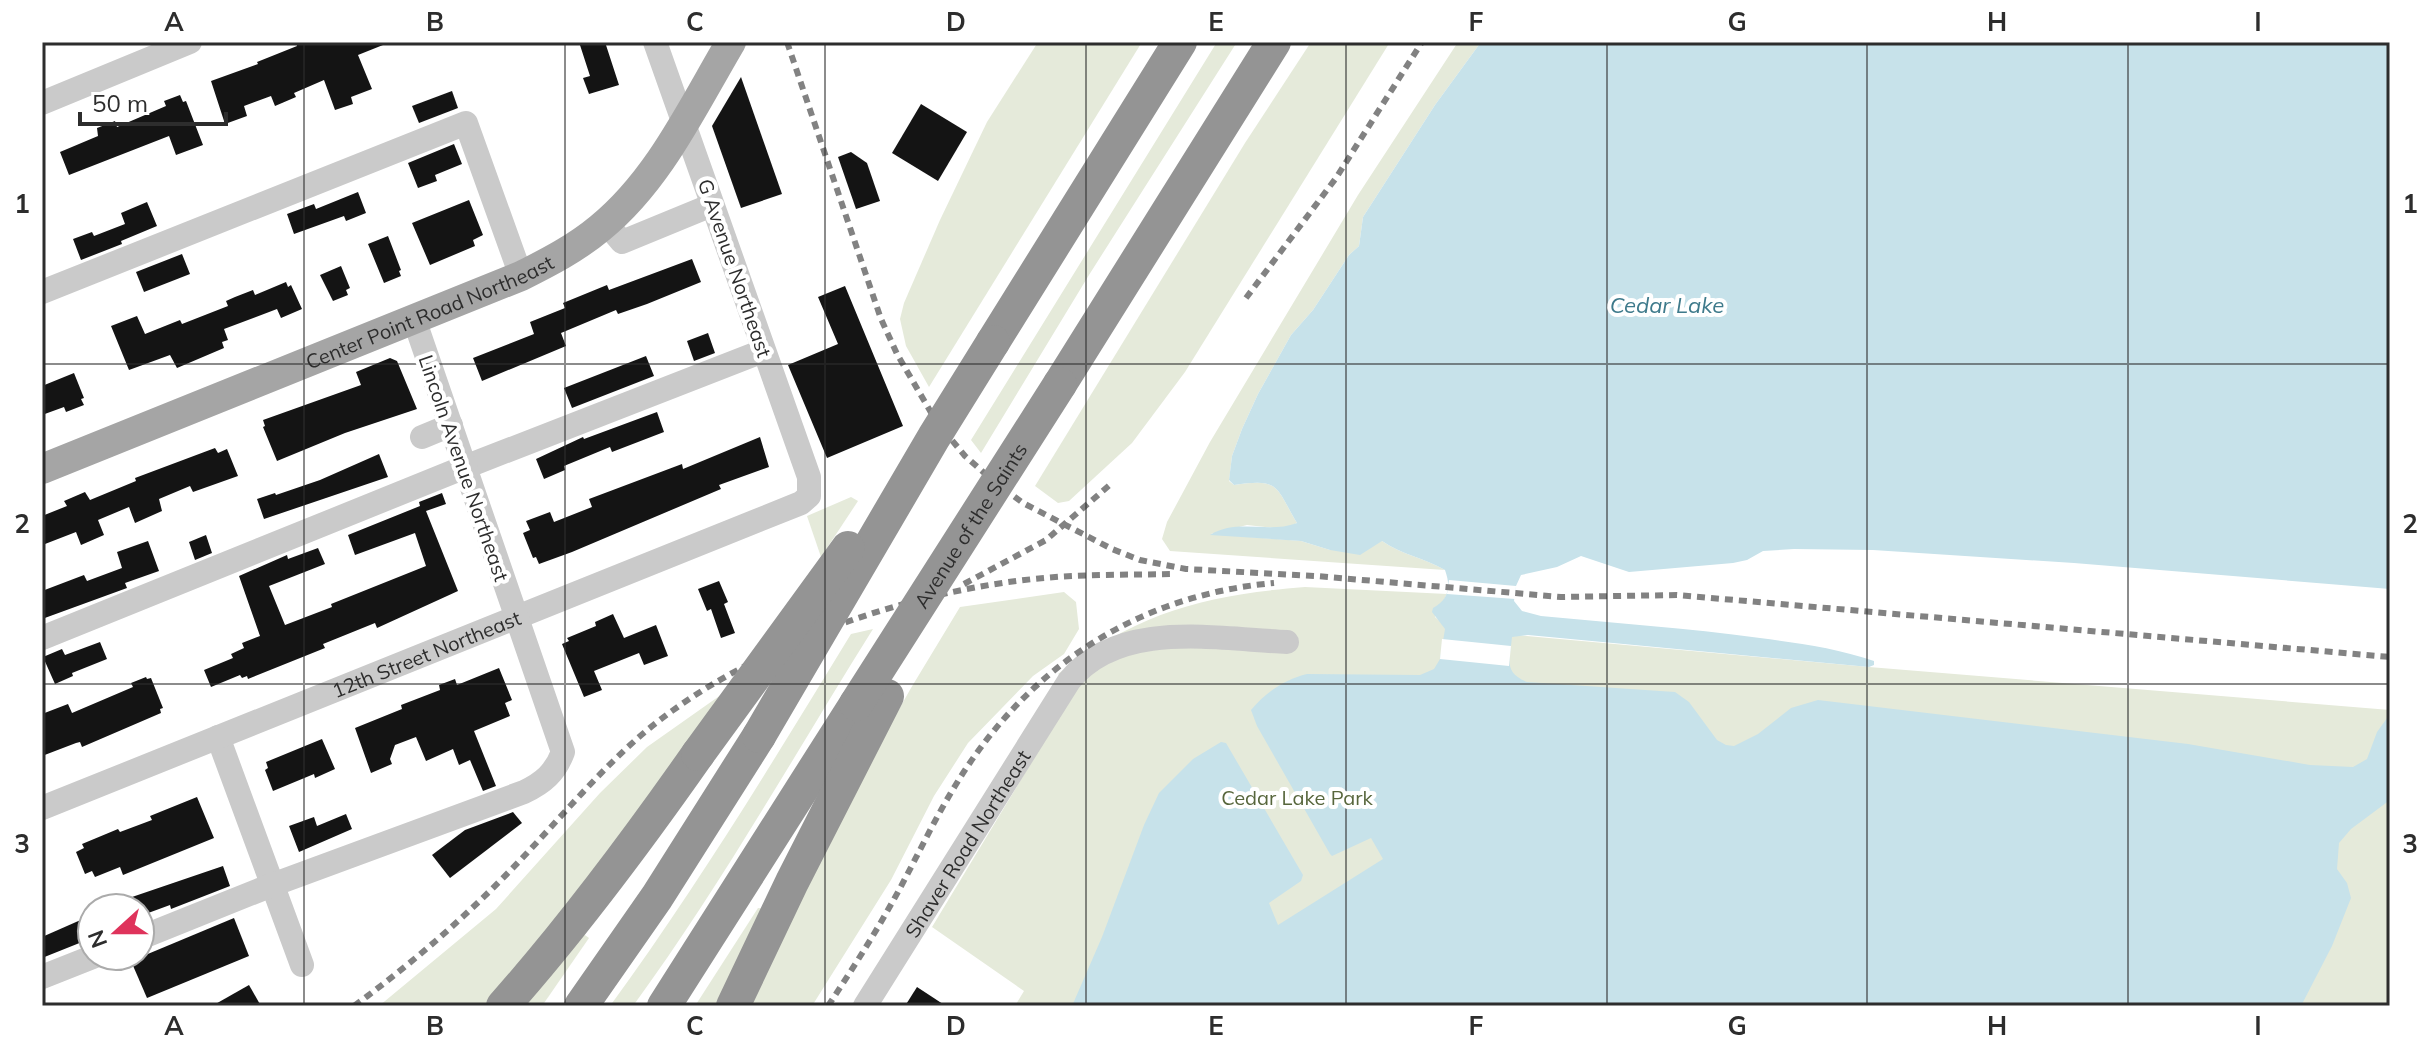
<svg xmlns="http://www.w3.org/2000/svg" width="2432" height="1048" font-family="Mulish,sans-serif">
	<rect width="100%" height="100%" fill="#fff"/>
	<!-- green -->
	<g fill="#e5eada">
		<path d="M1038 42H1142L929 387 906 346 900 319 904 303 940 220 987 122Z"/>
		<path d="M1217 42H1237L1089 275 981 453 971 440Z"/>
		<path d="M1311 42H1390L1185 372 1132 443 1069 501 1058 503 1035 486 1245 143Z"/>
		<path d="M1458 42H1481L1435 105 1363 217 1359 246 1349 255 1313 310 1291 335 1258 394 1242 429 1232 456 1229 481 1234 485C1280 478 1275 486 1297 523L1283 529 1247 525 1211 534 1301 541 1330 550 1382 541C1402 555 1425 558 1445 570L1170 551 1162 539 1167 522 1210 442 1358 195Z"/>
		<path d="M851 497 858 501 821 557 807 516Z"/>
		<path d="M1305 587 1447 594 1435 617 1443 624 1516 635 1869 667 2390 710V1006H1015L1024 991 932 927 1077 687 1058 674C1138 612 1205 595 1305 587Z"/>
		<path d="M1064 592 1076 602 1079 629 1064 654 1033 676 968 743 934 796 891 880 812 1006H745L842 810 911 688 960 607Z"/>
		<path d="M873 629C794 755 721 886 633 1006H610C697 887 774 760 851 634Z"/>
		<path d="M725 692 628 830 484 1006H379L496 909 600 793 647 747Z"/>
		<path d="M758 908 766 909 720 1006H695Z"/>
		<path d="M582 933 589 938 542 1006H517Z"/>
	</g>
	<!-- water -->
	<path fill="#c7e2ea" d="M1481 42H2390V589L2074 563 1873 550 1794 549 1763 551 1747 560 1733 563 1629 572 1581 556 1557 567 1521 575 1516 586 1514 601 1522 611 1541 616C1614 623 1687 628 1760 638 1798 643 1837 648 1874 661V665L1869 667 1528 635 1512 637C1510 660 1503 672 1527 682L1675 692 1689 702 1717 740 1726 745 1734 746 1758 734 1791 708 1818 700 2188 744 2310 765 2353 767 2367 759 2377 732 2390 714V800L2351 829 2339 843 2337 869 2347 883 2351 898 2332 946 2301 1006H1072L1102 937 1144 825 1159 793 1193 759 1221 742 1226 743 1303 875 1301 881 1269 903 1278 925 1383 859 1371 838 1332 856 1330 854 1257 726 1251 710C1265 693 1285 679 1307 674L1420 675 1434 669 1440 659 1445 629 1432 612 1433 608C1449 599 1451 587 1445 570 1425 558 1402 555 1382 541L1360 555 1330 550 1301 541 1210 535C1237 518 1269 534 1297 523 1275 486 1280 478 1234 485L1229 480 1232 456 1242 429 1258 394 1291 335 1313 310 1349 255 1359 246 1363 217 1435 105Z"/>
	<!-- pier -->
	<g fill="#fff">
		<path d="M1449 580 1516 586 1515 599 1447 594Z"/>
		<path d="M1442 639 1511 646 1509 666 1440 659Z"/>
	</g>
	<!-- building -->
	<g fill="#141414">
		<path d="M296 42 388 43 358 55 372 89 351 97 353 104 335 110 324 80 294 93 296 97 275 106 271 96 244 106 247 116 225 124 211 81 258 64 257 62 297 46Z"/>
		<path d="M579 42H605L619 85 589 94 583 78 590 76Z"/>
		<path d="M741 77 782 194 741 208 712 126Z"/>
		<path d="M452 91 458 108 419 123 412 106Z"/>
		<path d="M180 95 183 102 186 101 203 145 176 155 169 136 69 175 60 152 98 136 97 128 115 121 117 127 166 106 164 101Z"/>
		<path d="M921 104 967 132 938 181 892 153Z"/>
		<path d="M454 144 462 164 435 175 437 181 418 188 408 163Z"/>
		<path d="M851 152 867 163 880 201 856 209 838 157Z"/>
		<path d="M358 192 366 213 346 221 344 216 294 234 287 214 314 204 316 209Z"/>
		<path d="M469 200 483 235 473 240 475 246 430 265 412 223Z"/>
		<path d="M147 202 157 226 121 241 122 244 81 260 73 239 92 232 94 236 125 224 121 213Z"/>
		<path d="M388 236 401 270 399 271 401 276 384 283 368 244Z"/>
		<path d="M182 254 190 274 144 292 136 272Z"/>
		<path d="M692 259 701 282 647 304 618 314 616 310 561 333 566 346 482 381 473 358 534 334 530 322 565 308 563 303 607 285 609 290Z"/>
		<path d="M341 266 350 288 346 290 348 295 333 301 320 275Z"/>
		<path d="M286 282 288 287 291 285 302 309 281 318 277 309 224 329 228 340 222 342 224 348 177 368 170 355 129 370 111 326 137 316 145 334 180 320 182 324 228 306 226 301 235 297 253 290 255 295Z"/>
		<path d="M845 286 903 426 827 458 788 365 838 344 818 297Z"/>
		<path d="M708 333 715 353 694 361 687 341Z"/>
		<path d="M646 356 654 376 572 408 564 388Z"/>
		<path d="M390 358 397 361 417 409 345 433 277 461 263 427 265 426 263 420 361 385 356 372Z"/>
		<path d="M74 373 84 398 81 399 84 405 66 412 64 407 42 415V386Z"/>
		<path d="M657 412 664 432 612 452 610 447 564 466 565 470 544 479 536 459 583 437 584 439Z"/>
		<path d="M760 437 769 467 719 485 721 489 572 552 539 564 536 557 533 558 523 533 530 530 526 521 550 512 554 522 592 507 589 499 682 464 683 469Z"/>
		<path d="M215 448 218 453 227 449 238 476 193 492 190 486 159 499 162 511 135 523 129 507 98 520 104 535 81 545 76 532 45 544 42 536V516L67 506 64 501 85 492 90 500 136 481 135 478Z"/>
		<path d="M379 454 388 477 264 519 257 499 275 493 276 495 320 480Z"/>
		<path d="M442 493 446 504 426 511 458 591 377 628 375 623 328 642 323 644 325 648 248 679 247 676 242 678 240 675 211 687 204 670 233 658 231 654 244 648 242 643 260 636 239 576 287 555 288 559 318 548 325 564 269 586 285 625 332 607 331 604 426 566 415 533 355 555 348 535 420 506 419 502Z"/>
		<path d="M206 535 212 553 195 560 189 542Z"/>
		<path d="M148 541 159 571 125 583 127 588 42 619V591L84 575 87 581 122 568 117 552Z"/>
		<path d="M719 581 728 602 724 604 735 633 721 638 711 609 707 611 698 589Z"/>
		<path d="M613 614 624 638 656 625 668 656 644 665 639 653 594 671 602 690 584 697 562 644 569 641 567 638 596 626 595 622Z"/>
		<path d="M100 642 107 659 72 673 73 676 55 684 43 657 62 649 65 655Z"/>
		<path d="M499 668 512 700 505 703 510 716 474 731 496 786 483 791 470 760 459 765 453 749 426 761 416 737 395 745 390 759 392 764 371 773 355 728 402 709 401 705 440 690 439 685 455 679 457 685Z"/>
		<path d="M146 677 147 679 151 678 163 708 160 709 161 713 82 747 80 742 76 743 42 756V714L68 704 72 713 133 687 131 683Z"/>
		<path d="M322 739 335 769 315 778 314 774 273 791 265 770 268 768 266 762Z"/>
		<path d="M197 797 214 838 123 875 120 867 95 877 92 871 85 874 76 852 84 848 82 844 118 829 120 832 152 820 150 816Z"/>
		<path d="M513 812 522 823 450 878 432 855 465 830Z"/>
		<path d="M346 814 352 829 299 852 289 826 314 817 317 826Z"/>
		<path d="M223 866 230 886 171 909 170 905 140 916V908H137L132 897Z"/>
		<path d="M92 915V938L42 958V937Z"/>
		<path d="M234 918 249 956 147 998 131 961Z"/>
		<path d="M249 985 261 1006H212Z"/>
		<path d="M917 987 946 1006H905Z"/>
	</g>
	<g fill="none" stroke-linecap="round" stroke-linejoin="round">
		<!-- minor -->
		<g stroke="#cacaca" stroke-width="24">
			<path d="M42 103 190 42"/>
			<path d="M606 223 622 242 712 205"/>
			<path d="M42 292 466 123 521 276"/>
			<path d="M422 437 451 425"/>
			<path d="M42 638 465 467 763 351"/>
			<path d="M218 737 302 965"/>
			<path id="s1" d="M42 808 801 503 809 496V477L655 42"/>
			<path d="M140 938 272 885 524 792C543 783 555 773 563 752L414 319"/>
			<path d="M42 977 95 956"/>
			<path id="s2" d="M865 1006 1069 681C1119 619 1217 639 1287 642"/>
		</g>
		<!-- major -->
		<path stroke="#a5a5a5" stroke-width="30" id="s3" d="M42 469 521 276C549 262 576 248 600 228 659 180 693 106 731 42"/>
		<!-- highway -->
		<g stroke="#949494" stroke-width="34">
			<path d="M993 342 1180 42"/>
			<path d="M1060 384 1274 42"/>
			<path d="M503 1006C574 926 637 841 698 754"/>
			<path d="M581 1006 657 897 759 736"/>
			<path d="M664 1006 856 704"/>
			<path d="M733 1006 792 882 887 696"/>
		</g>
		<!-- rail -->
		<g stroke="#828282" stroke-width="6" stroke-dasharray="8 6" stroke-linecap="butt">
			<path d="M787 42 881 319 897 354 936 421 965 456 991 479 1023 503 1112 549 1140 560 1186 569 1316 576 1561 597 1677 595 2390 657"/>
			<path d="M1246 298 1336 178 1422 42"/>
			<path d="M964 584 1046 540 1112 483"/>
			<path d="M354 1006C406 968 455 926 501 880 548 833 589 781 639 737 743 647 908 590 1044 578 1086 574 1129 575 1171 574"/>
			<path d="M828 1006C849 974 870 942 889 908 912 868 931 825 955 786 1026 668 1137 595 1274 583"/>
		</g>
		<!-- highway-bridge -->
		<g stroke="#949494" stroke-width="34">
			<path id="s4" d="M856 704 1060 384"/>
			<path d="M759 736 934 437 993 342"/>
			<path d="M698 754 848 548"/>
		</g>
	</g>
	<!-- grid -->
	<path fill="none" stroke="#2d2d2d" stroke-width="2" stroke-opacity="0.55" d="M304 42V1006M565 42V1006M825 42V1006M1086 42V1006M1346 42V1006M1607 42V1006M1867 42V1006M2128 42V1006M42 364H2390M42 684H2390"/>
	<g text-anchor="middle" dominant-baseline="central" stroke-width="8" stroke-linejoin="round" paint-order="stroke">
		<!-- street labels -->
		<g font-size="20" fill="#2d2d2d" stroke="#fff">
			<text transform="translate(735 268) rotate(71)">G Avenue Northeast</text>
			<text stroke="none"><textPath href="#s3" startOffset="418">Center Point Road Northeast</textPath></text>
			<text transform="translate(464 468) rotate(71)">Lincoln Avenue Northeast</text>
			<text stroke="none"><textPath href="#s4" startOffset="212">Avenue of the Saints</textPath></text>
			<text stroke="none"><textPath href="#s1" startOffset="414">12th Street Northeast</textPath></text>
			<text stroke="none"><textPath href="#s2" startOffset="192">Shaver Road Northeast</textPath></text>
		</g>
		<!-- park labels -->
		<g font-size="20" fill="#57663c" stroke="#fff">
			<text x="1297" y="797">Cedar Lake Park</text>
		</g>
		<!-- water labels -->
		<g font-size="22" font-style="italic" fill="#3e7a8b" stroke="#fff">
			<text x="1667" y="305">Cedar Lake</text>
		</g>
	</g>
	<!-- border -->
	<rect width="2432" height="1048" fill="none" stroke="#ffffff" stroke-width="88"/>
	<!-- north arrow -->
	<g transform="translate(116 932) rotate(249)"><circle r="38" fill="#ffffff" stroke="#ababab" stroke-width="2"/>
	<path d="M0-6L14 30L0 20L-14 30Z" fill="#df335b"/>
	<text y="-12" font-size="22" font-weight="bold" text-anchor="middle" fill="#2d2d2d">N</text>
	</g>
	<!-- scale -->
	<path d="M80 112v12h146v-12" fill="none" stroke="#2d2d2d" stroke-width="4"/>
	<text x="92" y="112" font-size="24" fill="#2d2d2d" stroke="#ffffff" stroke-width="6" paint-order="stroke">50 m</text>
	<rect x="44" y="44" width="2344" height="960" fill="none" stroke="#2d2d2d" stroke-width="3"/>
	<g font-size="26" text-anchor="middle" font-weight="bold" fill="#2d2d2d">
		<text x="174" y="31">A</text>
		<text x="435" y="31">B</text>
		<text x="695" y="31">C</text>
		<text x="956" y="31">D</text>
		<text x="1216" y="31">E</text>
		<text x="1476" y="31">F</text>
		<text x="1737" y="31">G</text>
		<text x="1997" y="31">H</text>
		<text x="2258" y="31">I</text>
		<text x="22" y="213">1</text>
		<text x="2410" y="213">1</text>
		<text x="22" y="533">2</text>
		<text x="2410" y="533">2</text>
		<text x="22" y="853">3</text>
		<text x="2410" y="853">3</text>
		<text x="174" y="1035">A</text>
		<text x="435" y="1035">B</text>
		<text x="695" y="1035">C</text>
		<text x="956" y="1035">D</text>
		<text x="1216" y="1035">E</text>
		<text x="1476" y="1035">F</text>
		<text x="1737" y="1035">G</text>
		<text x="1997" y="1035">H</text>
		<text x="2258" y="1035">I</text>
	</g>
</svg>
